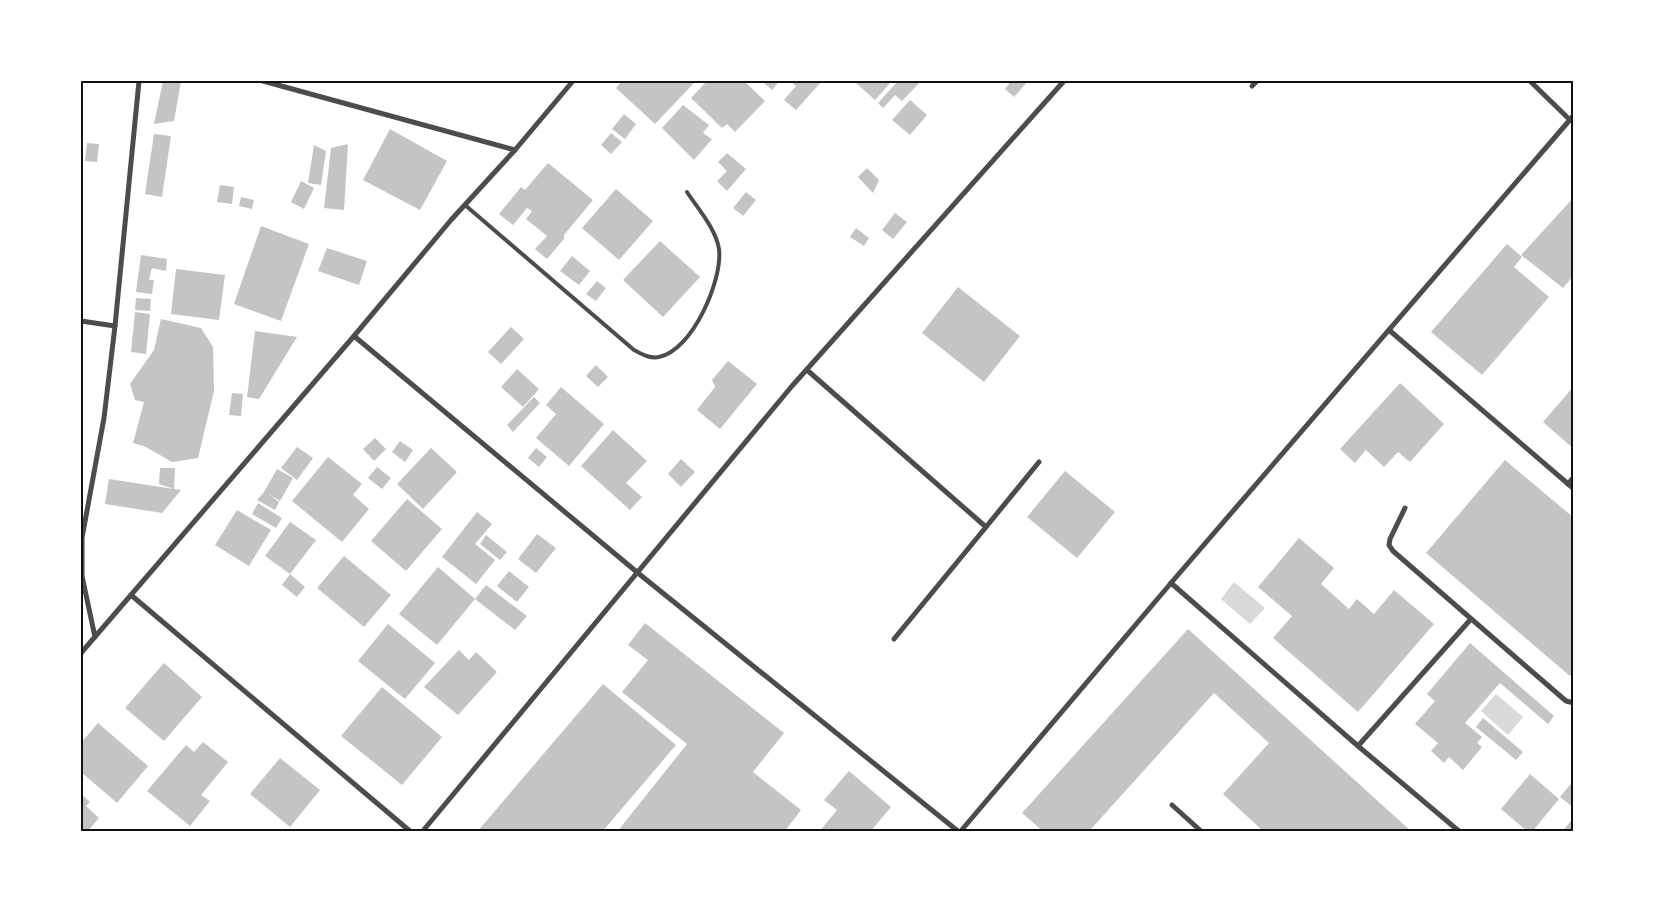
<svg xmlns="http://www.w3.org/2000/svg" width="1655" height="913" font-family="Lato,sans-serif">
	<rect width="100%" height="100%" fill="#fff"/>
	<!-- water -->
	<g fill="#d9d9d9">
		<path d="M1234 582 1265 608 1250 624 1221 599Z"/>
		<path d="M1496 694 1523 717 1508 735 1481 711Z"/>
	</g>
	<!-- building -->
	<g fill="#c4c4c4">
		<path d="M163 81H181L174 121 154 124Z"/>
		<path d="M622 81H692L694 83 655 124 616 88Z"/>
		<path d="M707 81 724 83 725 81H744L765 101 735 132 727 124 722 128 691 98Z"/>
		<path d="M762 81H779L772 90Z"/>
		<path d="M790 81H822L796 110 784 100 796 86Z"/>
		<path d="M854 81H892L875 100Z"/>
		<path d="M898 81H921L902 101 895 95 883 108 878 103Z"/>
		<path d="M1011 81H1016L1018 83 1020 81H1028L1014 97 1005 89Z"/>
		<path d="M910 100 927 115 910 135 892 120Z"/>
		<path d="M683 105 709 125 703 133 712 139 694 160 662 128Z"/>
		<path d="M624 114 636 124 625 139 612 129Z"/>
		<path d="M390 129 447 161 420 210 363 180Z"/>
		<path d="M611 133 622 142 611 154 601 145Z"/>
		<path d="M154 134 171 136 162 197 145 194Z"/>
		<path d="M87 143 99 144 97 162 85 161Z"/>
		<path d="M348 144 344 210 324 208 331 148Z"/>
		<path d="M314 145 326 151 321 185 308 183Z"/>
		<path d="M727 153 746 169 727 191 717 181 727 171 718 162Z"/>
		<path d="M548 163 593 200 564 235V239L547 259 535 249 547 236 526 219 532 211 527 208 513 225 499 214 521 187 525 190Z"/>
		<path d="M867 168 879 180 873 193 858 177Z"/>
		<path d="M301 181 314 188 304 209 291 202Z"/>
		<path d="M220 185 234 187 232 204 217 202Z"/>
		<path d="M616 189 653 221 619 260 582 228Z"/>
		<path d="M746 192 756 200 743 216 733 208Z"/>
		<path d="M241 197 254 200 252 209 239 206Z"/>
		<path d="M1574 197V275L1563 288 1521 255Z"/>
		<path d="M895 213 907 222 893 239 882 230Z"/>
		<path d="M261 226 309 244 281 321 234 304Z"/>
		<path d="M856 228 869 238 864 246 850 237Z"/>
		<path d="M660 241 700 277 663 317 623 280Z"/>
		<path d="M1507 244 1522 257 1514 267 1549 297 1482 375 1431 332Z"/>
		<path d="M327 248 367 261 359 285 318 271Z"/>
		<path d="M141 255 167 259 166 271 152 268 149 280H154L152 294 136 292Z"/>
		<path d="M572 256 590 271 579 285 560 271Z"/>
		<path d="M176 269 225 275 219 320 171 314Z"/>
		<path d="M597 281 606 288 596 301 586 294Z"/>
		<path d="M958 287 1020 336 984 382 922 333Z"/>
		<path d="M136 298 151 299 150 311 135 310Z"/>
		<path d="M135 312 150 314 146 354 131 352Z"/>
		<path d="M161 319 201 328 213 347 214 391 198 458 172 462 146 447 133 443 144 402 135 400 130 384 154 350Z"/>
		<path d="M511 327 524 339 501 364 488 352Z"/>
		<path d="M255 331 297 337 259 399 247 397Z"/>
		<path d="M728 361 757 384 720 429 697 410 715 387 712 380Z"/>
		<path d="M596 365 608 377 598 387 586 376Z"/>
		<path d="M517 369 539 389 523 407 501 387Z"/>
		<path d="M1400 383 1444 424 1410 462 1398 452 1384 467 1366 450 1355 463 1340 449Z"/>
		<path d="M1574 386V449L1543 422Z"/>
		<path d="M561 387 604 424 569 466 536 438 556 414 546 405Z"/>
		<path d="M232 393 243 394 241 416 229 415Z"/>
		<path d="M534 397 540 403 513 432 507 425Z"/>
		<path d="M613 430 647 461 626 483 642 497 630 510 581 466Z"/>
		<path d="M375 438 386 449 374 461 363 449Z"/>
		<path d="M400 441 413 450 405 462 392 452Z"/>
		<path d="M297 447 313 458 297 480 281 468Z"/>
		<path d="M431 448 457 472 423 509 397 484Z"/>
		<path d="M536 448 547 457 539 467 528 458Z"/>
		<path d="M328 457 362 484 353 495 369 509 342 542 292 501Z"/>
		<path d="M681 459 695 472 681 487 668 474Z"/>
		<path d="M1505 460 1574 518V671L1570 676 1426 553Z"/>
		<path d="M377 467 391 478 382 489 368 478Z"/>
		<path d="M160 468H175L174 489 181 490 162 513 105 504 109 479 174 489 159 484Z"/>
		<path d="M277 469 293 478 280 501 268 494 279 502 275 510 257 500 264 492Z"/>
		<path d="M1065 471 1115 512 1077 558 1027 517Z"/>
		<path d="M407 499 442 529 406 571 371 541Z"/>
		<path d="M258 503 282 518 276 528 252 514Z"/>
		<path d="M237 510 271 530 249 566 215 545Z"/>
		<path d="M477 512 492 524 475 544 495 560 476 584 442 557Z"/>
		<path d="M290 522 316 540 290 574 305 587 297 597 282 585 290 574 265 556Z"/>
		<path d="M537 534 556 548 536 573 518 559Z"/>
		<path d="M486 535 507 552 500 560 480 544Z"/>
		<path d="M1299 538 1334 568 1321 584 1349 609 1357 599 1374 614 1394 590 1434 624 1358 712 1273 638 1292 616 1258 587Z"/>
		<path d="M344 556 391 595 364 627 317 588Z"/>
		<path d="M438 567 475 599 437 645 399 614Z"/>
		<path d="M509 571 529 587 517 602 497 586Z"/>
		<path d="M486 585 527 616 515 630 475 599Z"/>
		<path d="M645 623 784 733 753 772 801 810 784 832H617L687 744 622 692 648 660 628 645Z"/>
		<path d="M388 624 435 663 405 699 358 661Z"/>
		<path d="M1188 629 1412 832H1264L1223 794 1269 743 1214 693 1091 829 1094 832H1044L1022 813Z"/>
		<path d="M1470 643 1554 716 1548 724 1500 683 1465 723 1482 737 1477 743 1482 747 1463 770 1449 757 1444 763 1431 751 1438 743 1415 724 1435 701 1427 694Z"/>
		<path d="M459 650 469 660 476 652 497 672 458 715 424 687Z"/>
		<path d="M164 663 202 697 164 741 125 708Z"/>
		<path d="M603 684 676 745 602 832H477Z"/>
		<path d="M382 687 442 737 402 785 341 736Z"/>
		<path d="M1483 718 1523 752 1516 760 1476 727Z"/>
		<path d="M98 723 148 766 117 803 81 772V743Z"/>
		<path d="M203 742 228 762 201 795 210 801 190 826 147 791 186 745 194 752Z"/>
		<path d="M280 758 320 790 290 827 250 794Z"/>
		<path d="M849 771 891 807 870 832H819L837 810 824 800Z"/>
		<path d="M1530 774 1559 799 1532 832H1528L1501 809Z"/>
		<path d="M1574 780V808L1560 797Z"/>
		<path d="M81 794 90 802 86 806 99 818 87 832H81Z"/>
		<path d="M1574 817V832H1562Z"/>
	</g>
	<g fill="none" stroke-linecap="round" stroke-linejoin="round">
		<!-- service -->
		<path stroke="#4c4c4c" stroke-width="4" d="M465 205 634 350C642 354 650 359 659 357 692 351 723 280 719 249 716 229 698 209 687 192"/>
		<!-- minor -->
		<g stroke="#4c4c4c" stroke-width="5">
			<path d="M263 81 515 150"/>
			<path d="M1530 81 1570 120"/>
			<path d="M1252 86 1257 81"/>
			<path d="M81 321 115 326"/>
			<path d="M1389 330 1574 489"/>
			<path d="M354 336 638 573 959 832"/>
			<path d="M807 370 986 527 1039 462"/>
			<path d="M1568 484 1574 477"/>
			<path d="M1405 508 1390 539 1389 545 1393 551 1566 701 1574 703"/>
			<path d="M1171 583 1358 746 1460 832"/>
			<path d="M131 595 411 832"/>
			<path d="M95 637 82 576V538L104 418 115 326 139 81"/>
			<path d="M894 639 986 527"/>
			<path d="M81 653 354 336 451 220 515 150 573 81"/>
			<path d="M1358 746 1471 619"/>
			<path d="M1172 805 1202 832"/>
			<path d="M422 832 792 386 1064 81"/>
			<path d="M960 832 1171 583 1574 115"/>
		</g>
	</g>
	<!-- border -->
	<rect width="1655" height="913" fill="none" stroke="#ffffff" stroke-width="165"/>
	<rect x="82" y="82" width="1490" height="748" fill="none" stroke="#111" stroke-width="2"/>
</svg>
